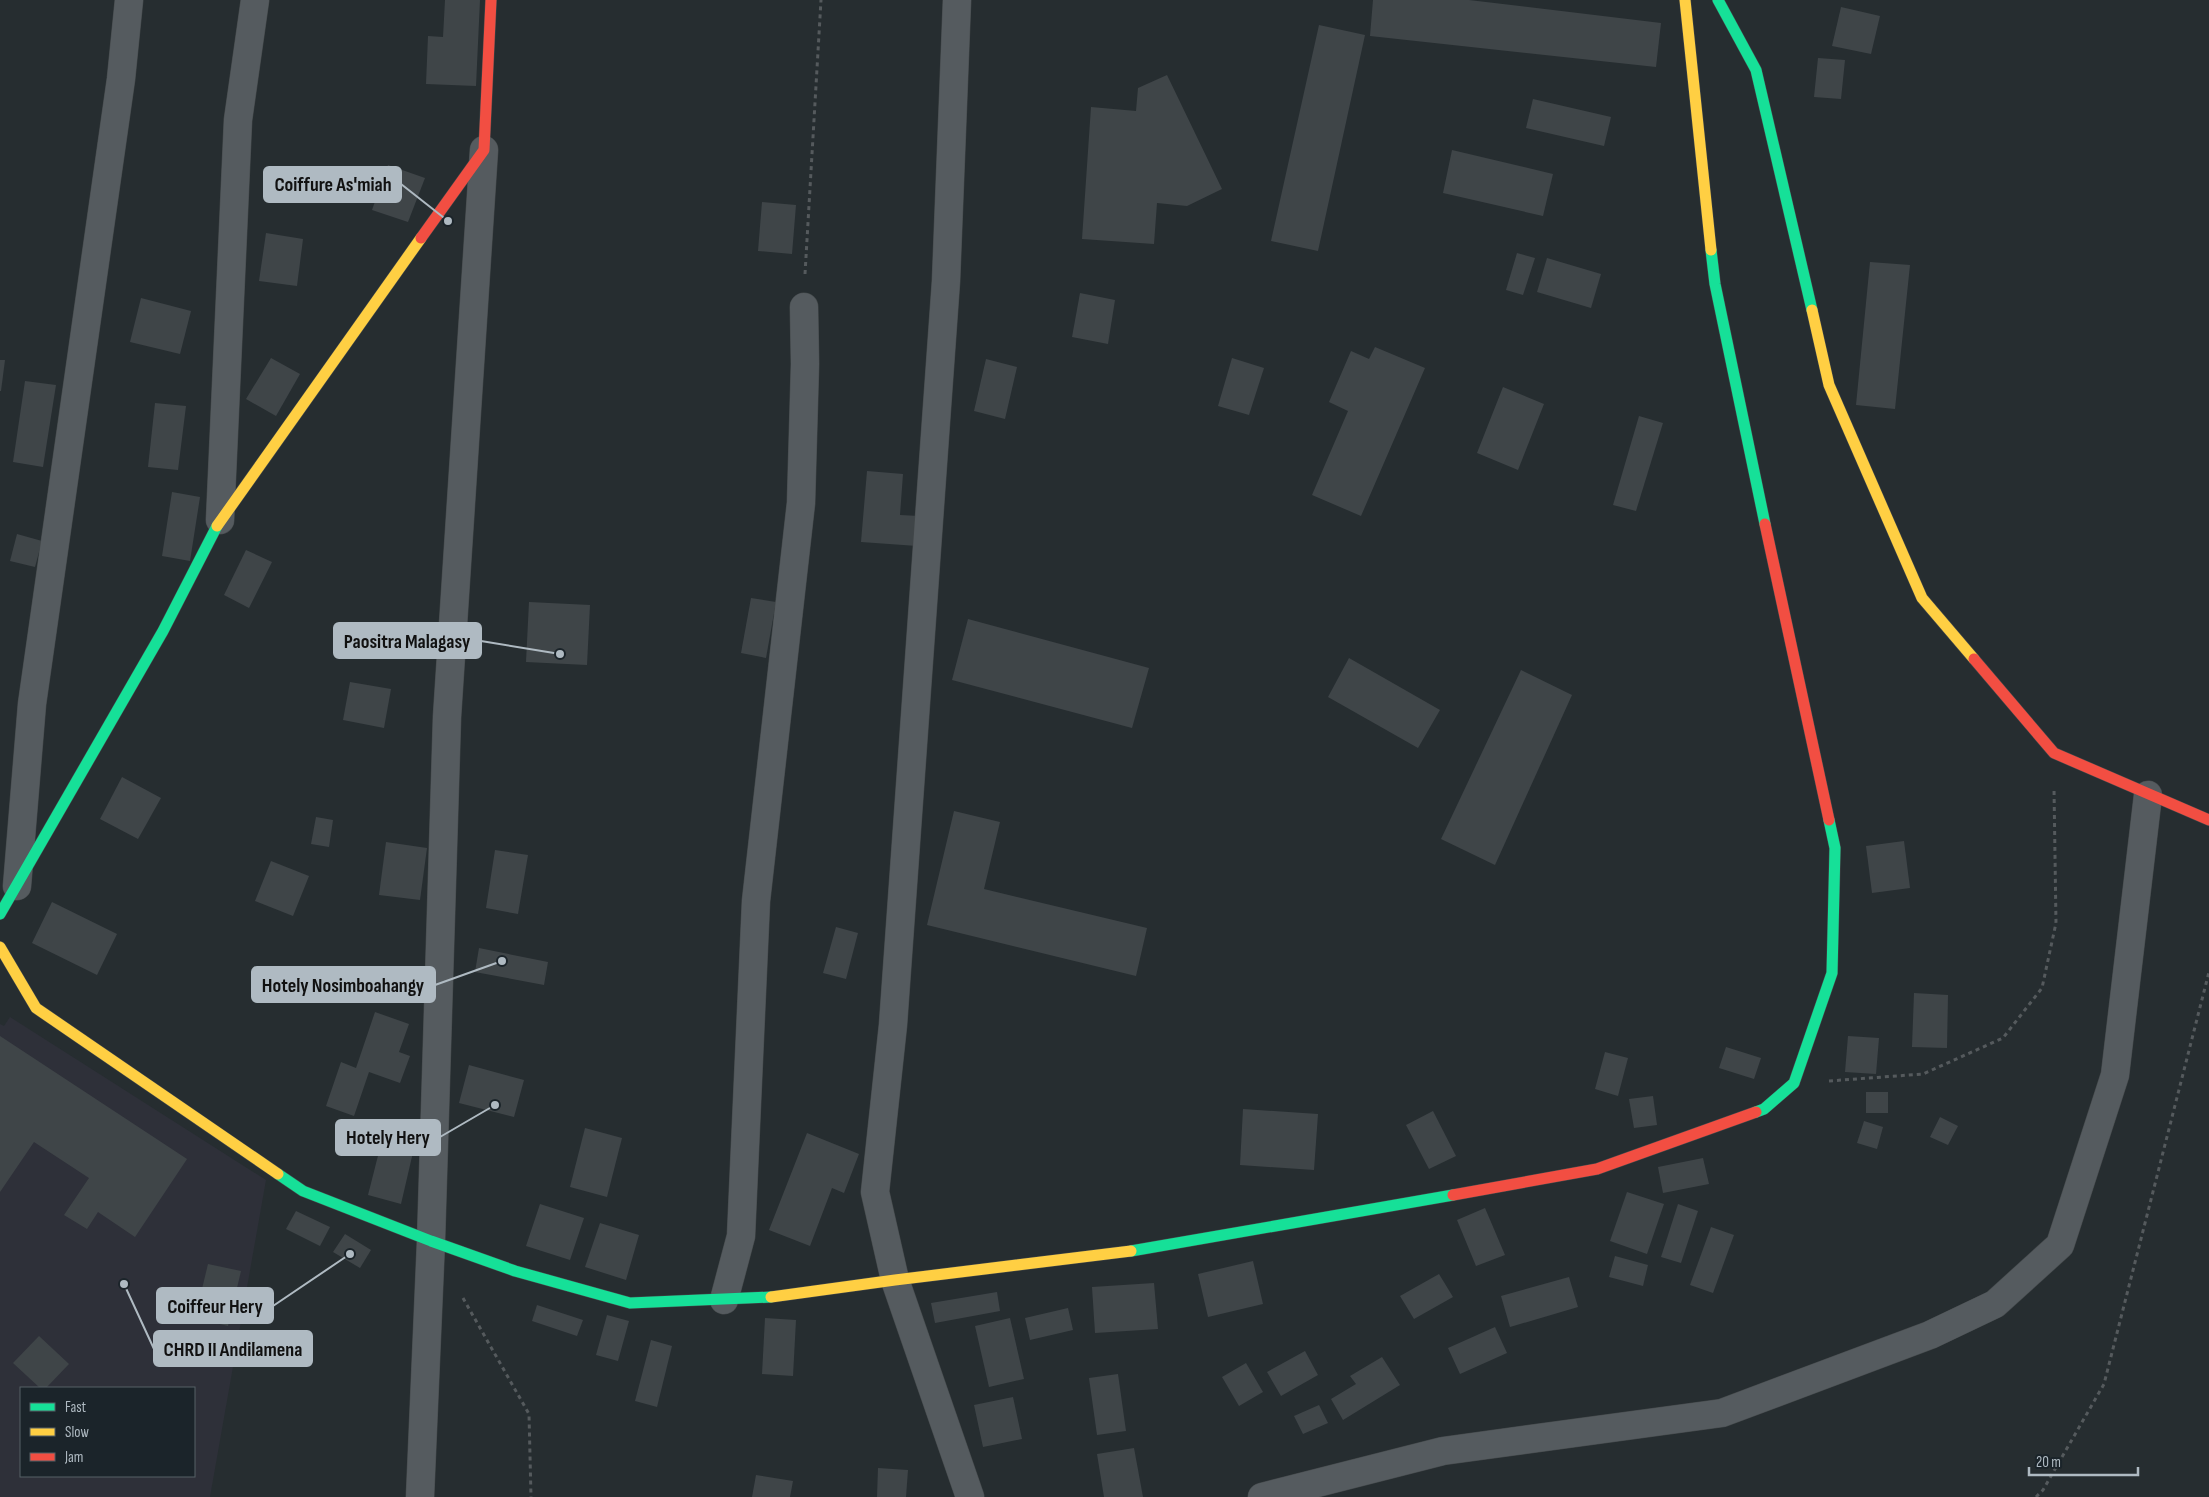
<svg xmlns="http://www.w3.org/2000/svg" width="2209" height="1497" font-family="'Sofia Sans Condensed',sans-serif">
	<rect width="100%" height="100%" fill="#262d30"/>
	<!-- medical -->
	<path fill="#2e3039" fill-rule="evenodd" d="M10 1017 266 1180 210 1497H0V1024L4 1026ZM21 1388H194V1476H21Z"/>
	<!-- building -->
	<g fill="#3f4548">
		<path d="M445 0H480L476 86 426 84 428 36 443 37Z"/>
		<path d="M1373 0H1469L1661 23 1656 67 1370 36Z"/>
		<path d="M1841 7 1880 16 1871 54 1832 46Z"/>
		<path d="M1319 25 1365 35 1318 251 1271 241Z"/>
		<path d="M1818 58 1845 60 1841 99 1814 97Z"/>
		<path d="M1167 75 1222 189 1187 206 1157 203 1154 244 1082 239 1091 107 1136 111 1138 88Z"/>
		<path d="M1533 99 1611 117 1604 146 1526 128Z"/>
		<path d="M1452 150 1553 174 1543 216 1443 193Z"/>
		<path d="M388 165 425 178 408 222 372 210Z"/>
		<path d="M762 202 796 205 792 254 758 251Z"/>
		<path d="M266 233 303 239 297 286 259 281Z"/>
		<path d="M1517 253 1535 258 1523 295 1506 290Z"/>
		<path d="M1547 258 1601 274 1591 308 1537 292Z"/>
		<path d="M1870 262 1910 265 1895 409 1856 405Z"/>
		<path d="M1080 293 1115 300 1108 344 1072 337Z"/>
		<path d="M141 298 191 311 180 354 130 342Z"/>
		<path d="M1375 347 1425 368 1361 516 1312 495 1348 411 1329 402 1351 351 1369 359Z"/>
		<path d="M271 358 300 374 276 416 246 399Z"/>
		<path d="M1232 358 1264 368 1249 415 1218 406Z"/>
		<path d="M986 359 1017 367 1005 419 974 411Z"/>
		<path d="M0 360H5L1 391H0Z"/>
		<path d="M25 381 56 385 43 467 13 462Z"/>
		<path d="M1503 387 1544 404 1518 470 1477 453Z"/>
		<path d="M155 403 186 406 178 470 148 467Z"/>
		<path d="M1639 416 1663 423 1636 511 1613 505Z"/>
		<path d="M867 471 903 474 900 515 919 516 917 546 861 542Z"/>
		<path d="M172 492 200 497 190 561 162 556Z"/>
		<path d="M17 534 42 541 35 567 10 561Z"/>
		<path d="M246 550 272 562 249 608 224 595Z"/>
		<path d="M751 598 776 602 766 658 741 653Z"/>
		<path d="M529 602 590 605 587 665 526 662Z"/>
		<path d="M968 619 1149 668 1132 728 952 680Z"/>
		<path d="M1349 658 1440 710 1418 748 1328 697Z"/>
		<path d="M1521 670 1572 695 1495 865 1441 839Z"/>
		<path d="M350 682 391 689 384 728 343 720Z"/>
		<path d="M122 777 161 798 138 839 100 819Z"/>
		<path d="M954 811 1000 822 984 889 1147 928 1136 976 927 925Z"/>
		<path d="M316 817 333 820 329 847 311 844Z"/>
		<path d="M1904 841 1910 888 1872 893 1866 846Z"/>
		<path d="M386 842 427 848 420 900 379 895Z"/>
		<path d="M495 850 528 855 518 914 486 908Z"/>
		<path d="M271 861 309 876 293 916 255 901Z"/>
		<path d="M52 902 117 934 97 975 32 943Z"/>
		<path d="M836 927 858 933 846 979 823 973Z"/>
		<path d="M479 948 548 962 544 985 475 972Z"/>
		<path d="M1914 993 1948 995 1947 1048 1912 1047Z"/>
		<path d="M375 1012 409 1024 399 1052 410 1056 400 1083 369 1072 354 1116 326 1106 341 1062 356 1068Z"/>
		<path d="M0 1036 187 1159 135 1237 98 1212 87 1229 64 1215 89 1178 34 1142 0 1192Z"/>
		<path d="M1848 1036 1879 1038 1876 1074 1845 1072Z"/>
		<path d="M1726 1047 1761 1058 1754 1079 1719 1068Z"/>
		<path d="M1605 1052 1628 1058 1618 1096 1595 1089Z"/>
		<path d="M469 1065 524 1080 514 1117 459 1103Z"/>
		<rect x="1866" y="1092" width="22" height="21"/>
		<path d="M1653 1096 1657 1125 1634 1128 1629 1099Z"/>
		<path d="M1243 1109 1318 1114 1314 1170 1240 1165Z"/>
		<path d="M1433 1111 1456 1156 1429 1169 1406 1125Z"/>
		<path d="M1940 1117 1958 1126 1948 1145 1930 1137Z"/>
		<path d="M1864 1121 1883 1127 1877 1149 1857 1143Z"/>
		<path d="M585 1128 622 1138 607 1197 570 1187Z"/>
		<path d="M807 1133 859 1154 844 1193 832 1188 810 1246 769 1230Z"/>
		<path d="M382 1140 414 1148 401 1204 368 1195Z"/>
		<path d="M1703 1158 1709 1184 1663 1193 1658 1167Z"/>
		<path d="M1627 1192 1664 1204 1647 1254 1610 1241Z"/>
		<path d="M540 1204 584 1218 570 1260 526 1246Z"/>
		<path d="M1678 1204 1698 1211 1681 1263 1661 1257Z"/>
		<path d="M1485 1208 1505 1255 1476 1266 1457 1220Z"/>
		<path d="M296 1211 330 1227 320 1246 286 1229Z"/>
		<path d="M600 1223 639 1235 626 1280 585 1267Z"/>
		<path d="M1711 1227 1734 1235 1713 1293 1690 1285Z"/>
		<path d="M345 1234 371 1250 360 1268 333 1252Z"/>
		<path d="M1615 1256 1648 1265 1643 1286 1609 1277Z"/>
		<path d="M1253 1261 1263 1304 1208 1317 1198 1274Z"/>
		<path d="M208 1264 241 1271 228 1326 195 1318Z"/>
		<path d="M1439 1274 1453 1297 1414 1319 1400 1296Z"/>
		<path d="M1569 1277 1578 1307 1510 1327 1501 1296Z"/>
		<path d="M1154 1283 1158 1329 1095 1333 1092 1287Z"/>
		<path d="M997 1292 1000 1311 935 1323 931 1303Z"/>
		<path d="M537 1305 583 1320 577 1336 532 1321Z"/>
		<path d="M1068 1308 1073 1330 1030 1340 1025 1318Z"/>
		<path d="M607 1315 629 1321 618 1361 596 1355Z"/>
		<path d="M765 1318 796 1320 793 1376 762 1374Z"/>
		<path d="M1010 1318 1024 1379 989 1387 975 1326Z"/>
		<path d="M1495 1327 1507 1353 1460 1374 1448 1348Z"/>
		<path d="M39 1336 69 1364 46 1388H40L13 1363Z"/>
		<path d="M651 1340 672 1346 657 1407 635 1401Z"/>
		<path d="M1305 1351 1318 1375 1281 1396 1267 1372Z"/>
		<path d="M1382 1357 1400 1385 1343 1420 1331 1399 1356 1384 1350 1376Z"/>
		<path d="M1246 1363 1263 1392 1239 1406 1222 1377Z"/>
		<path d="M1118 1374 1126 1431 1097 1435 1089 1378Z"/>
		<path d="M1013 1397 1022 1439 983 1447 974 1405Z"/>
		<path d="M1319 1405 1328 1423 1303 1434 1294 1416Z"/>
		<path d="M1134 1448 1143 1497H1104L1097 1454Z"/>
		<path d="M878 1468 908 1470 906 1497H877Z"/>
		<path d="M756 1475 793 1481 790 1497H752Z"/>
	</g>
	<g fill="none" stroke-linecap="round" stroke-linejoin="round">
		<defs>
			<g id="street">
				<path d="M957 0 946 281 893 1025 875 1192 895 1280 970 1497"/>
				<path d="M220 520 238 120 255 0"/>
				<path d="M17 886 32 704 121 79 129 0"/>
				<path d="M724 1300 741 1236 756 901 801 503 805 364 804 307"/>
				<path d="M420 1497 431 1241 447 717 484 150"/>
				<path d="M1262 1497 1443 1451 1722 1413 1930 1335 1995 1304 2060 1245 2115 1075 2148 795"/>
			</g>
			<g id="fast">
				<path d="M1718 0 1756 70 1812 310"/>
				<path d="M1711 250 1715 284 1765 524"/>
				<path d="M0 914 163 631 217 526"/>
				<path d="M1756 1112 1764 1109 1794 1083 1832 973 1835 848 1829 820"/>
				<path d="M278 1174 303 1191 431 1241 515 1271 630 1303 771 1297"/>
				<path d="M1131 1251 1453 1195"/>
			</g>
			<g id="slow">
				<path d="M1685 0 1711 250"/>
				<path d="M1812 310 1829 385 1922 598 1974 659"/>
				<path d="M217 526 421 238"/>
				<path d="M0 947 36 1008 278 1174"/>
				<path d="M771 1297 895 1280 1131 1251"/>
			</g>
			<g id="jam">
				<path d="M421 238 484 150 491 0"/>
				<path d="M1765 524 1829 820"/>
				<path d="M1974 659 2054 753 2209 820"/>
				<path d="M1453 1195 1597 1169 1756 1112"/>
			</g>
		</defs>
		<!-- street casing -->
		<use href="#street" stroke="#44494b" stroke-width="29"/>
		<!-- fast casing -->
		<use href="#fast" stroke="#44494b" stroke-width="12"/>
		<!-- slow casing -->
		<use href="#slow" stroke="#44494b" stroke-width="12"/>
		<!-- jam casing -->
		<use href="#jam" stroke="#44494b" stroke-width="12"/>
		<!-- path -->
		<g stroke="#555a5d" stroke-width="3" stroke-dasharray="4 4" stroke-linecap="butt">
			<path d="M805 274 821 0"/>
			<path d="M1829 1081 1923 1074 2003 1038 2042 988 2056 923 2054 788"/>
			<path d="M463 1298 529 1414 531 1497"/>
			<path d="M2036 1497 2043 1490 2104 1384 2209 972"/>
		</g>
		<!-- street -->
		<use href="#street" stroke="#555b5f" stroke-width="28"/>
		<!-- fast -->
		<use href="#fast" stroke="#16e098" stroke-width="11"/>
		<!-- slow -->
		<use href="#slow" stroke="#ffcf43" stroke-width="11"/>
		<!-- jam -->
		<use href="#jam" stroke="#f24e42" stroke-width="11"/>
	</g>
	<!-- callouts -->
	<path fill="none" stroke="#afbac2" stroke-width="2" d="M448 221L401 184M560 654L481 641M502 961L435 985M495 1105L440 1137M350 1254L273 1306M124 1284L154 1349"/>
	<g fill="#afbac2" stroke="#1b242a" stroke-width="2">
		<circle cx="448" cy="221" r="5"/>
		<circle cx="560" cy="654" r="5"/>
		<circle cx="502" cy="961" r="5"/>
		<circle cx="495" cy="1105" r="5"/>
		<circle cx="350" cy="1254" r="5"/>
		<circle cx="124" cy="1284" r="5"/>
	</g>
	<g fill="#afbac2" stroke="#afbac2" stroke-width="2">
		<rect x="264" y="167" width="137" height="35" rx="5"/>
		<rect x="334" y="623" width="147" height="35" rx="5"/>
		<rect x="252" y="967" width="183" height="35" rx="5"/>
		<rect x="336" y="1120" width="104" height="35" rx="5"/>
		<rect x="157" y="1288" width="116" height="35" rx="5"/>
		<rect x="154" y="1331" width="158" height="35" rx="5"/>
	</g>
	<g font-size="20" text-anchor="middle" font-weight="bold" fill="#111">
		<text x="333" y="191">Coiffure As'miah</text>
		<text x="407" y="648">Paositra Malagasy</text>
		<text x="343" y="992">Hotely Nosimboahangy</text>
		<text x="388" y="1144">Hotely Hery</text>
		<text x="215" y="1313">Coiffeur Hery</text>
		<text x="233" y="1356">CHRD II Andilamena</text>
	</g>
	<!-- legend -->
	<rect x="20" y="1387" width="175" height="90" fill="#1b242a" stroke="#566067"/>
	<rect x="30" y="1403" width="25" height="8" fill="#16e098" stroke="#566067"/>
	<text x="65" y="1412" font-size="15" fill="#afbac2">Fast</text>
	<rect x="30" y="1428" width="25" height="8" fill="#ffcf43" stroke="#566067"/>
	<text x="65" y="1437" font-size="15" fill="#afbac2">Slow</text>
	<rect x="30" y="1453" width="25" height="8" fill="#f24e42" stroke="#566067"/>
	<text x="65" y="1462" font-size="15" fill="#afbac2">Jam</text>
	<!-- scale -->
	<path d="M2029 1467v8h109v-8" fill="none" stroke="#afbac2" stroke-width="2.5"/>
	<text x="2036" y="1467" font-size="15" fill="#afbac2" stroke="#1b242a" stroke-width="4" paint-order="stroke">20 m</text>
</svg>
